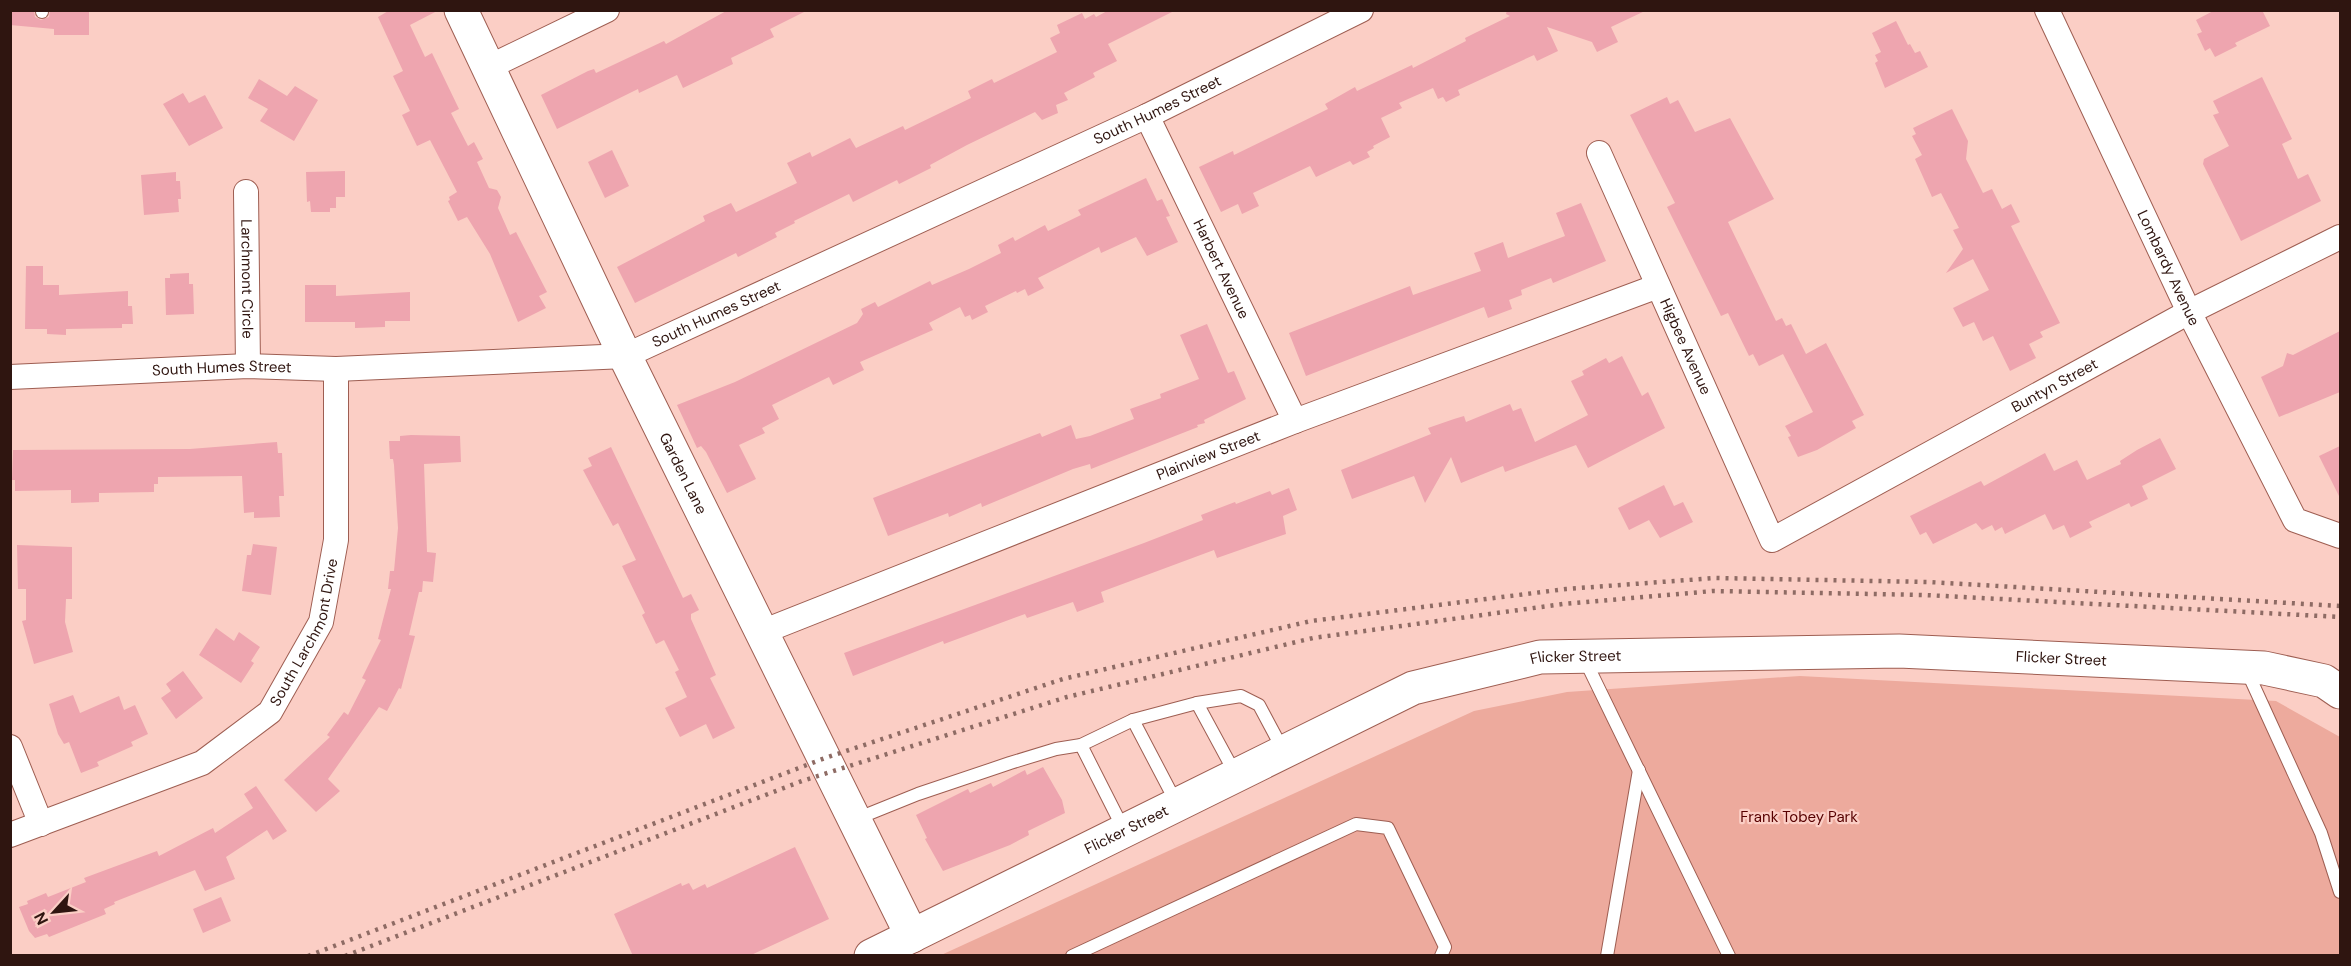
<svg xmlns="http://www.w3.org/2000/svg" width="2351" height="966" font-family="'DM Sans',sans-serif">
	<rect width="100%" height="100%" fill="#fbcec5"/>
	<!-- green -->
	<path fill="#edaa9d" d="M1800 676 2276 701 2340 737V955L939 956 1474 711 1567 692Z"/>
	<!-- building -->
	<g fill="#eea5af">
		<path d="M10 10H34L35 17 41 20 49 17 50 10H89V35H54V29L10 25Z"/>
		<path d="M390 10H439L410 25 425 57 432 53 459 109 451 113 468 146 474 142 483 159 477 162 489 188 497 190 501 197 498 208 510 235 516 232 547 292 539 296 546 308 518 322 490 254 467 217 458 221 448 201 450 200 449 197 457 192 430 140 417 146 402 115 410 111 393 76 403 71 378 17Z"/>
		<path d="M728 10H808L770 29 774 37 731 58 733 64 683 88 677 75 639 93 638 89 557 129 541 95 588 71 594 69 596 73 664 41 666 44Z"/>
		<path d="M1109 10H1176L1108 44 1117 61 1093 73 1095 77 1064 93 1068 100 1056 105 1058 113 1042 120 1035 112 967 145 930 165 931 168 899 184 897 180 853 202 849 194 794 221 795 223 775 233 777 237 738 257 736 253 635 303 617 267 705 221 703 216 731 203 736 212 797 183 787 163 810 152 812 157 850 138 856 148 903 126 905 130 971 98 968 91 992 79 994 83 1057 52 1050 38 1060 33 1057 25 1082 13 1085 19 1094 14 1096 17Z"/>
		<path d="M1507 10H1647L1611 27 1618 42 1597 52 1592 42 1547 27 1558 51 1537 61 1534 55 1458 90 1460 95 1446 102 1443 97 1438 99 1433 88 1399 103 1402 108 1381 118 1390 137 1373 146 1374 148 1367 152 1370 157 1353 165 1350 161 1316 177 1310 166 1253 193 1259 206 1242 214 1238 204 1221 212 1199 167 1233 151 1234 155 1328 109 1325 104 1355 87 1357 91 1412 65 1413 68 1466 41 1465 38 1475 33 1510 16 1506 14Z"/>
		<path d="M2215 10H2262L2270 26 2235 43 2237 46 2215 57 2210 48 2205 51 2197 34 2202 32 2196 20Z"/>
		<path d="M1896 21 1908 45 1910 44 1915 53 1920 51 1928 67 1885 88 1875 63 1878 61 1875 55 1881 52 1872 33Z"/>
		<path d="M2262 77 2292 139 2282 144 2298 179 2308 174 2321 201 2241 241 2203 164 2204 159 2229 146 2213 115 2219 113 2213 101Z"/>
		<path d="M259 79 287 96 295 86 318 100 294 141 260 121 268 109 248 98Z"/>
		<path d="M183 93 189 103 205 95 223 128 189 146 163 104Z"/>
		<path d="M1667 97 1670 104 1678 100 1695 132 1730 118 1774 199 1728 222 1776 321 1782 318 1786 326 1791 324 1806 354 1826 343 1864 415 1852 421 1856 428 1817 450 1798 457 1788 437 1791 436 1785 426 1813 412 1783 354 1759 366 1753 354 1749 356 1728 313 1721 316 1667 207 1675 203 1630 115Z"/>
		<path d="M1952 109 1968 141 1966 159 1983 193 1992 189 2002 209 2011 204 2020 222 2011 226 2060 323 2040 332 2043 337 2029 344 2036 358 2010 371 1993 336 1983 341 1974 322 1963 327 1953 308 1989 290 1973 259 1946 273 1963 249 1953 230 1959 228 1941 193 1932 197 1915 159 1922 155 1912 136 1916 134 1913 128Z"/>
		<path d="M612 150 629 186 605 198 588 162Z"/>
		<path d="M345 171V197H336V208H330V212H311L310 201 307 202 306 172Z"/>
		<path d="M176 172V181H180L181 199H178L179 212 144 215 141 175Z"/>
		<path d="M1146 178 1157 201 1162 199 1170 216 1166 217 1178 242 1147 256 1136 237 1101 253 1099 247 1097 248 1038 278 1044 288 1028 296 1025 289 1017 293 1016 291 985 306 988 312 972 320 970 315 965 317 960 307 929 323 933 330 860 362 864 370 833 385 829 377 772 405 779 419 762 428 765 433 739 445 756 479 727 493 706 452 701 446 697 448 677 405 735 382 857 323 863 314 861 309 875 302 878 307 930 281 932 285 969 269 1001 253 998 245 1013 237 1015 241 1045 225 1048 231 1081 215 1078 210Z"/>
		<path d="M1581 203 1606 261 1553 283 1551 278 1521 290 1522 295 1509 300 1512 309 1488 318 1484 307 1306 376 1289 333 1410 286 1413 295 1481 271 1474 253 1503 242 1508 258 1565 236 1556 213Z"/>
		<path d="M26 266H43V285H59V295L128 291V306H132L133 324H122V328L66 329V335L47 334V329H25Z"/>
		<path d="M189 273V284H193L194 314 166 315 165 278H170V274Z"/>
		<path d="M305 285H336V296L410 292V321H385V327L355 328V322H305Z"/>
		<path d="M1207 324 1228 373 1234 371 1246 399 1204 420 1205 423 1197 425 1198 427 1091 469 1090 464 1073 469 982 507 981 503 949 517 948 513 888 536 873 498 1040 433 1042 437 1071 425 1076 439 1090 436 1134 419 1130 409 1161 398 1160 394 1199 379 1180 335Z"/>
		<path d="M2340 331V392L2279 417 2261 377 2283 366 2287 353 2293 355Z"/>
		<path d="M1622 356 1642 396 1648 392 1665 428 1588 468 1576 445 1505 472 1503 466 1461 483 1451 457 1425 503 1414 476 1352 499 1341 470 1431 434 1428 428 1454 419 1464 416 1466 422 1510 404 1513 411 1521 408 1535 442 1588 415 1571 381 1584 375 1582 371 1606 358 1609 363Z"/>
		<path d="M411 435 460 436 461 462 424 464 427 552 436 553 433 582 423 581 422 592H419L409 635 415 636 401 689 399 688 387 711 379 707 328 779 340 791 316 812 284 780 330 737 327 735 344 712 348 715 366 680 362 678 381 640 378 639 391 589H388L390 571H394L398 528 394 465 393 459H390L389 441H400V436Z"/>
		<path d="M2160 438 2176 469 2142 486 2148 499 2131 507 2129 503 2089 522 2092 527 2070 538 2064 525 2053 530 2045 514 2005 534 2002 527 1995 531 1992 525 1982 530 1976 523 1933 544 1926 532 1920 535 1910 516 1981 481 1984 486 2045 453 2054 471 2077 460 2087 480 2121 464 2120 461 2137 450Z"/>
		<path d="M277 442 278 453H282L284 496H279L280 517 254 518V512L244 513 242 476 158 477V484H154V492L99 493V502L71 503V490L15 491V480H12L13 450 190 449Z"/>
		<path d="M2340 446V498L2319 456Z"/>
		<path d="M611 447 683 598 691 594 699 610 691 614V619L716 675 710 678 735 728 713 739 706 724 680 737 665 708 687 697 675 672 679 670 664 640 656 644 642 615 645 613 622 566 636 560 618 523 613 526 583 470 592 466 588 458Z"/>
		<path d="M1664 485 1674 506 1683 502 1693 522 1660 538 1649 520 1629 530 1618 508Z"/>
		<path d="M1289 488 1297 510 1283 516 1286 534 1217 558 1214 550 1101 592 1104 602 1077 612 1073 602 1027 618 1025 614 944 644 943 641 853 676 844 653 1144 543 1203 520 1201 515 1235 502 1236 504 1270 491 1272 495Z"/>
		<path d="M253 544 277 547 271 595 242 591 247 555H251Z"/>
		<path d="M17 545 72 547V599H66L65 622 73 652 34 664 22 621 26 620V589H18Z"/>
		<path d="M216 628 234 641 239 632 260 647 251 661 254 663 241 683 199 655Z"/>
		<path d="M183 671 203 698 176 719 161 698 171 691 166 684Z"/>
		<path d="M73 695 80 713 119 696 124 710 135 705 148 734 131 742 133 746 97 762 99 766 81 773 69 742 64 744 58 734 49 704Z"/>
		<path d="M1043 767 1062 800 1065 813 1028 831 1029 835 1010 845 943 871 925 839 927 838 916 815 968 789 970 793 991 783 993 787 1025 770 1027 775Z"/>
		<path d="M256 786 287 831 273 840 267 830 226 857 235 879 205 891 195 870 114 902 115 904 104 909 106 914 49 937 47 934 35 938 29 931 19 907 28 904 27 901 46 893 48 897 86 882 84 878 157 851 159 856 213 828 215 833 253 808 244 794Z"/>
		<path d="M795 847 829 919 749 956H633L614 914 681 883 682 886 689 883 693 890 705 884 707 888Z"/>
		<path d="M221 897 231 921 203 933 193 909Z"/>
	</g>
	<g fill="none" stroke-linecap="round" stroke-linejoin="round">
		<defs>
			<g id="lane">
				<path d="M42 12V10"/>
				<path d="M1584 658 1729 956"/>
				<path d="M2246 669 2321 833 2340 892"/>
				<path d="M1197 703 1236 775"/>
				<path d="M1133 720 1177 804"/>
				<path d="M1081 745 1124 830"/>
				<path d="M856 819 918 794 1010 763 1056 749 1081 745 1133 720 1197 703 1241 696 1259 705 1283 750"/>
				<path d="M1072 956 1356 824 1388 828 1445 947 1441 956"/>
				<path d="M1607 956 1639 770"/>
			</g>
			<g id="street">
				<path id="s1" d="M2047 10 2189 312 2295 520 2340 536"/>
				<path d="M487 68 607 10"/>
				<path id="s2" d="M1147 116 1295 421"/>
				<path id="s3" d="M1599 153 1772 540 2189 312 2340 237"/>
				<path id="s4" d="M246 192 248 366"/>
				<path id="s5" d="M10 377 248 366 336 369 625 356 1147 116 1361 10"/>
				<path id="s6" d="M762 632 1295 421 1658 286"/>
				<path d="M10 747 41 824"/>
				<path id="s7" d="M10 835 202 763 270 712 321 622 336 540V369"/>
			</g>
			<g id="secondary">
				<path id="s8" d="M461 10 625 356 912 936"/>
				<path id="s9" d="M871 956 1413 688 1540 657 1899 651 2264 668 2324 681 2340 692"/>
			</g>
		</defs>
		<!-- lane casing -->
		<use href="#lane" stroke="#9e5e52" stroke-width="14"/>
		<!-- street casing -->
		<use href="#street" stroke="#9e5e52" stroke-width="26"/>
		<!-- secondary casing -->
		<use href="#secondary" stroke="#9e5e52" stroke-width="35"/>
		<!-- lane -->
		<use href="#lane" stroke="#fff" stroke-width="12"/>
		<!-- street -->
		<use href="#street" stroke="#fff" stroke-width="24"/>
		<!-- secondary -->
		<use href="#secondary" stroke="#fff" stroke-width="33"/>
		<!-- rail -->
		<g stroke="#8e6b64" stroke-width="4.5" stroke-dasharray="3 6" stroke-linecap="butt">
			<path d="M308 956 825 758 1063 679 1311 621 1566 589 1715 578 1929 582 2340 606"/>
			<path d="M345 956 802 781 1067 697 1313 638 1563 604 1713 591 1925 595 2340 617"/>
		</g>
	</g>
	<g text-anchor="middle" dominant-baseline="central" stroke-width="4.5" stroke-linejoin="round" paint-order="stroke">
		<!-- street labels -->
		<g font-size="15" fill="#2f1510" stroke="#fbcec5">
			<text stroke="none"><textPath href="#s5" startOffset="1202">South Humes Street</textPath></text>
			<text stroke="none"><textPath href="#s1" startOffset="285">Lombardy Avenue</textPath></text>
			<text stroke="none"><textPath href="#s2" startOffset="170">Harbert Avenue</textPath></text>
			<text stroke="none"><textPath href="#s4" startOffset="87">Larchmont Circle</textPath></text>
			<text stroke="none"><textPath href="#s5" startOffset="716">South Humes Street</textPath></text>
			<text stroke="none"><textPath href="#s3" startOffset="212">Higbee Avenue</textPath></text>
			<text stroke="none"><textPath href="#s5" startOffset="212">South Humes Street</textPath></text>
			<text stroke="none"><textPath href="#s3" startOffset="746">Buntyn Street</textPath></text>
			<text stroke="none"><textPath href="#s6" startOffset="480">Plainview Street</textPath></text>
			<text stroke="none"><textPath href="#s8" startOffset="514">Garden Lane</textPath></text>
			<text stroke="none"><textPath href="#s7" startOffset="378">South Larchmont Drive</textPath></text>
			<text stroke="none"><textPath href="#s9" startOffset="771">Flicker Street</textPath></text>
			<text stroke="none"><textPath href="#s9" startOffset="1257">Flicker Street</textPath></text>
			<text stroke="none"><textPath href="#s9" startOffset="285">Flicker Street</textPath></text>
		</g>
		<!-- park labels -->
		<g font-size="15" fill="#570000" stroke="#fbcec5">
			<text x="1799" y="817">Frank Tobey Park</text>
		</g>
	</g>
	<!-- border -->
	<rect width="2351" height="966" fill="none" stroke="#2f1510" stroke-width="24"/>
	<!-- north arrow -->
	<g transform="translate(54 912) rotate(243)" stroke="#fbcec5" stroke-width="4.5" paint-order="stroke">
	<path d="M0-4.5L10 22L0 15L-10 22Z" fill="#2f1510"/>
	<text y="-9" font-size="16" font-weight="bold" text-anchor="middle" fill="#2f1510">N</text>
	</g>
</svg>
